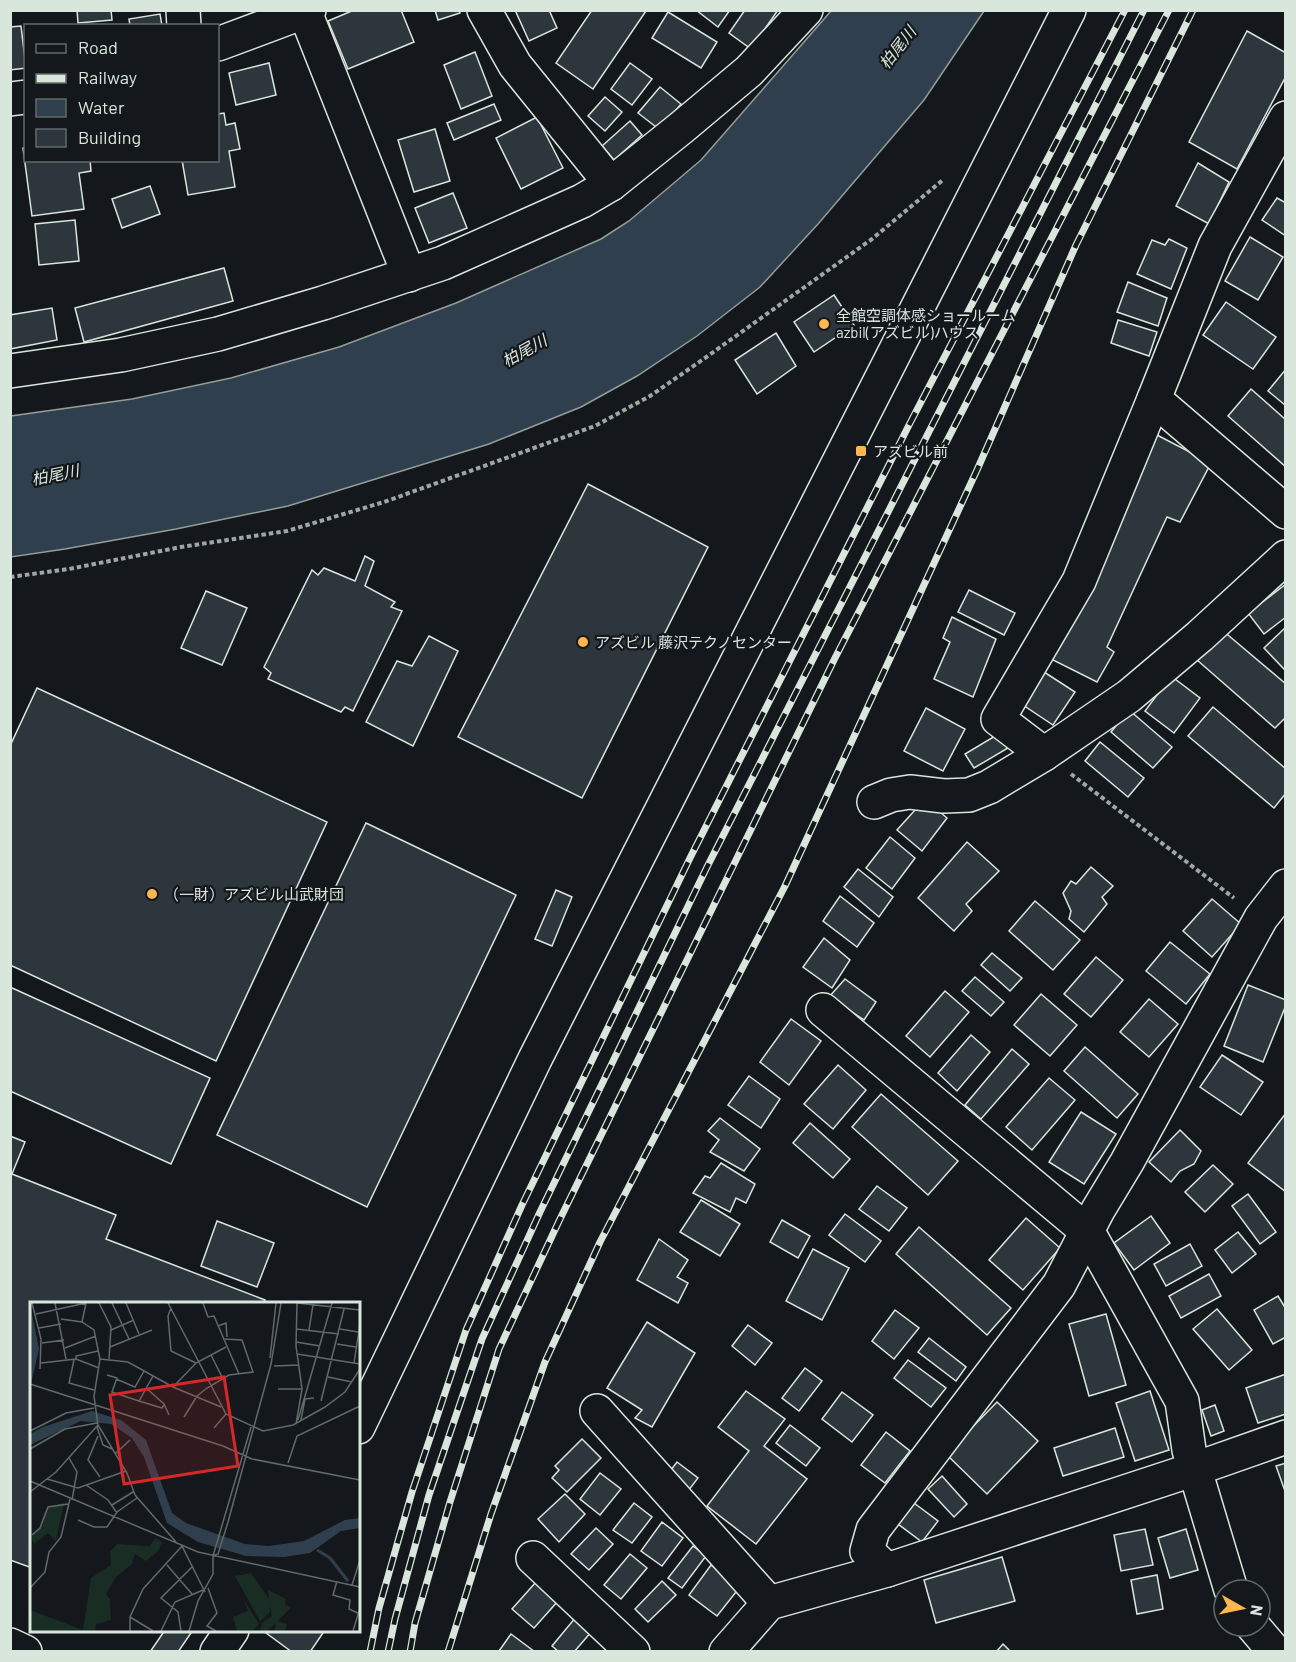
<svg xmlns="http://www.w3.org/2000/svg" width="1296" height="1662" font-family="Barlow,'Noto Sans JP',sans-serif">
	<rect width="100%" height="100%" fill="#14181c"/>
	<!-- water -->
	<path fill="#2f3f4d" stroke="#939e99" stroke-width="1.5" d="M831 11H984L924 100 818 224 760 287 697 336 637 376 581 407 489 444 288 506 176 529 65 549 11 557V416L132 399 231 378 339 347 456 303 601 239 629 221 701 160Z"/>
	<!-- building -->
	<g fill="#2c363c" stroke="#d8e6dc" stroke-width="1.5">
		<path d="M77 10H111L112 20 78 23Z"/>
		<path d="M354 10H401L414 42 348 69 328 21Z"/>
		<path d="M435 10H459L460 13 438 20Z"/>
		<path d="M515 10H549L557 28 529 41Z"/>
		<path d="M592 10 646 11 593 89 556 63Z"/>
		<path d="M696 10H730L718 27Z"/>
		<path d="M745 10H778L751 49 729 33Z"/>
		<path d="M668 12 717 42 701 68 652 38Z"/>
		<path d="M160 14 162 26H130L129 19Z"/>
		<path d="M21 26 26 68 10 70V27Z"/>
		<path d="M1247 31 1286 53V76L1237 169 1189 142Z"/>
		<path d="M475 52 492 96 461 109 444 65Z"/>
		<path d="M269 63 276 95 236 105 229 73Z"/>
		<path d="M630 63 652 79 632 105 611 89Z"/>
		<path d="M660 87 681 104 660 130 638 113Z"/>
		<path d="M605 97 622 112 605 131 588 116Z"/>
		<path d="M494 104 501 120 454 140 447 123Z"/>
		<path d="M224 113 226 125 235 123 240 149 229 151 235 187 188 195 182 160H218V114Z"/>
		<path d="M537 117 563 168 521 189 496 138Z"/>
		<path d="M630 121 642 135 614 160 602 146Z"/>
		<path d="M435 129 450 181 414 192 398 140Z"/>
		<path d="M26 147V160H90L91 171 79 173 84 209 32 216 23 148Z"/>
		<path d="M1198 163 1229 182 1209 224 1176 206Z"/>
		<path d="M150 186 160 214 122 228 112 199Z"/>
		<path d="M453 193 467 228 429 243 415 208Z"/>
		<path d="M1277 198 1286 203V236L1262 220Z"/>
		<path d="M75 220 79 261 39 265 35 224Z"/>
		<path d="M1250 237 1283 257 1258 300 1225 281Z"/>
		<path d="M1169 239 1187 248 1171 289 1137 274 1152 240 1165 245Z"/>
		<path d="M224 268 233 301 84 342 75 308Z"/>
		<path d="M1128 282 1167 298 1158 326 1117 312Z"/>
		<path d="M834 295 854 325 814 352 794 322Z"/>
		<path d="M1226 302 1276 337 1253 369 1203 335Z"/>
		<path d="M52 308 57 340 10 349V315Z"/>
		<path d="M1118 320 1157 332 1149 356 1111 343Z"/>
		<path d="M776 333 796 366 757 394 735 360Z"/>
		<path d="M1286 369V405H1285L1268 391Z"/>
		<path d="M1251 389 1286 420V467L1228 416Z"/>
		<path d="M1157 435 1211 463 1180 522 1167 517 1107 647 1114 652 1097 682 1047 657Z"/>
		<path d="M588 484 708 547 582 798 458 737Z"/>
		<path d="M365 556 374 561 365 586 395 602 391 607 402 611 353 711 345 707 341 712 268 679 271 673 264 667 312 570 318 575 324 568 355 581Z"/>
		<path d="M1286 584V617L1264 634 1248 613Z"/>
		<path d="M969 590 1015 613 1004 635 958 612Z"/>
		<path d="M206 591 247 608 222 665 181 648Z"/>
		<path d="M952 617 996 639 973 697 934 679 950 642 943 638Z"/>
		<path d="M1286 627V668L1284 669 1264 648Z"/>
		<path d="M1222 630 1286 684V717L1275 728 1197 660Z"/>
		<path d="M429 636 458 651 413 746 366 722 397 661 412 666Z"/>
		<path d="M1041 670 1075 692 1053 725 1020 703Z"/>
		<path d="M1171 676 1200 698 1174 733 1145 711Z"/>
		<path d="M37 688 327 822 216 1061 10 965V746Z"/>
		<path d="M1213 707 1286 769V793L1274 808 1188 736Z"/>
		<path d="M926 708 965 729 943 771 904 751Z"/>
		<path d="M1129 710 1172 747 1153 768 1111 732Z"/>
		<path d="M1000 733 1008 748 974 768 965 754Z"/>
		<path d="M1100 742 1144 778 1128 797 1085 761Z"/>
		<path d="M925 799 947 818 922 851 897 830Z"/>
		<path d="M366 823 516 895 367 1207 217 1135Z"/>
		<path d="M890 837 915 858 892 889 866 868Z"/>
		<path d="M967 842 999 871 966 904 972 911 954 931 918 898Z"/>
		<path d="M1091 867 1113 886 1102 897 1107 904 1084 932 1069 919 1071 911 1063 893 1071 881 1076 884Z"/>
		<path d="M858 869 893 897 879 917 844 887Z"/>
		<path d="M556 890 572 897 552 946 535 939Z"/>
		<path d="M840 896 874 923 857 947 823 921Z"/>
		<path d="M1212 899 1241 924 1212 957 1183 931Z"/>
		<path d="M1035 901 1080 940 1053 970 1009 931Z"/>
		<path d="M824 938 850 960 832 988 803 967Z"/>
		<path d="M1170 942 1210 974 1186 1004 1146 971Z"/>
		<path d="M992 953 1022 978 1010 991 981 965Z"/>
		<path d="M1096 957 1123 980 1091 1017 1064 994Z"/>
		<path d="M975 977 1004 1002 991 1016 962 991Z"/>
		<path d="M845 979 876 1002 864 1020 829 997Z"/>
		<path d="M1248 985 1286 1000V1005L1263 1062 1224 1046Z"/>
		<path d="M10 987 210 1078 171 1164 10 1091Z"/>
		<path d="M945 991 969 1012 930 1057 906 1036Z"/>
		<path d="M1041 994 1077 1025 1050 1056 1014 1025Z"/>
		<path d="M1149 999 1178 1024 1149 1057 1120 1032Z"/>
		<path d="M791 1019 821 1041 789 1085 760 1062Z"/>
		<path d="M971 1035 990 1052 957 1091 938 1073Z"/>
		<path d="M1085 1047 1138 1094 1117 1118 1064 1071Z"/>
		<path d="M1012 1049 1029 1064 981 1119 965 1105Z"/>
		<path d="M1222 1055 1263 1082 1241 1115 1200 1087Z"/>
		<path d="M838 1065 866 1090 833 1129 804 1104Z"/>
		<path d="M749 1076 780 1099 761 1128 728 1105Z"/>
		<path d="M1049 1078 1075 1100 1032 1150 1006 1127Z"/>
		<path d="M881 1094 958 1161 928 1195 852 1127Z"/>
		<path d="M1081 1112 1116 1134 1084 1184 1049 1162Z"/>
		<path d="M1286 1113V1192L1248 1163Z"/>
		<path d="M720 1118 760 1149 744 1171 710 1152 719 1140 708 1131Z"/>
		<path d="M810 1123 850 1159 833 1178 793 1143Z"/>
		<path d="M1180 1130 1201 1151 1194 1164 1180 1171 1171 1182 1149 1162Z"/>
		<path d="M10 1136 25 1142 12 1174 116 1215 106 1239 265 1300 263 1304H32V1568L10 1560Z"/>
		<path d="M721 1163 755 1184 746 1203 736 1198 730 1212 693 1193 705 1176 710 1178Z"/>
		<path d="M1213 1165 1233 1184 1205 1212 1185 1192Z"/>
		<path d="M877 1186 907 1208 889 1231 859 1209Z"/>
		<path d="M1248 1194 1276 1232 1260 1244 1232 1206Z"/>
		<path d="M701 1200 740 1224 720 1256 680 1232Z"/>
		<path d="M845 1214 881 1241 865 1262 829 1235Z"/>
		<path d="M1151 1216 1170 1243 1134 1270 1114 1243Z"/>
		<path d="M1026 1218 1060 1248 1023 1290 989 1260Z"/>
		<path d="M782 1220 810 1236 798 1258 770 1242Z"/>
		<path d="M217 1221 274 1243 257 1287 201 1266Z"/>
		<path d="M919 1227 1011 1308 987 1335 896 1254Z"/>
		<path d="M1238 1232 1256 1254 1232 1273 1215 1250Z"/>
		<path d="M659 1239 688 1260 677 1277 688 1283 678 1303 637 1280Z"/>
		<path d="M1190 1244 1202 1266 1166 1286 1154 1264Z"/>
		<path d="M813 1249 849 1268 822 1320 786 1301Z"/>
		<path d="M1209 1274 1221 1296 1181 1318 1169 1296Z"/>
		<path d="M1278 1296 1286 1309V1337L1273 1344 1254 1310Z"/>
		<path d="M1217 1309 1252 1350 1229 1370 1193 1329Z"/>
		<path d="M895 1310 919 1328 894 1359 872 1341Z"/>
		<path d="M1106 1314 1126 1385 1089 1396 1069 1324Z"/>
		<path d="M647 1322 695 1353 652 1427 635 1418 642 1410 607 1388Z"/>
		<path d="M748 1325 772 1343 755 1365 732 1346Z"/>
		<path d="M929 1338 966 1367 956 1381 918 1352Z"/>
		<path d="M908 1360 946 1388 931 1407 894 1378Z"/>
		<path d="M805 1368 822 1381 799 1411 782 1398Z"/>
		<path d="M1286 1374V1414L1258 1423 1246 1388Z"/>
		<path d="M746 1391 785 1419 764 1446 807 1479 756 1544 707 1506 749 1451 718 1427Z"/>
		<path d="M1150 1391 1169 1450 1135 1461 1116 1403Z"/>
		<path d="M842 1392 873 1415 852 1442 822 1419Z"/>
		<path d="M997 1402 1038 1441 987 1494 946 1454Z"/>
		<path d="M1215 1405 1224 1431 1211 1436 1202 1410Z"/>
		<path d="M790 1425 820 1448 806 1466 776 1443Z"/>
		<path d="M1115 1428 1124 1457 1063 1476 1054 1448Z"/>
		<path d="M886 1432 910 1451 885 1483 861 1465Z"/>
		<path d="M582 1439 601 1458 567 1492 552 1478 559 1470 555 1466Z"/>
		<path d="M677 1462 698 1478 685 1495 664 1479Z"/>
		<path d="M1286 1463V1494L1276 1466Z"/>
		<path d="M600 1473 621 1489 600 1515 580 1499Z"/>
		<path d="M942 1476 967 1504 954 1517 928 1489Z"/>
		<path d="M565 1494 585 1514 559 1542 538 1519Z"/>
		<path d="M634 1503 652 1517 632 1543 613 1530Z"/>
		<path d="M914 1503 938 1521 922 1542 898 1524Z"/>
		<path d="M662 1522 683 1538 662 1566 641 1551Z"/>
		<path d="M596 1528 613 1544 589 1570 571 1554Z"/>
		<path d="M1145 1529 1153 1565 1121 1571 1114 1535Z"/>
		<path d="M1186 1529 1198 1570 1170 1578 1158 1538Z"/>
		<path d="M693 1546 706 1556 682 1588 668 1578Z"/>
		<path d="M630 1554 647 1568 621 1599 604 1585Z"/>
		<path d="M1002 1557 1015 1601 936 1623 924 1580Z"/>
		<path d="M711 1565 740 1587 717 1616 689 1595Z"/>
		<path d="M1157 1575 1163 1609 1137 1614 1131 1580Z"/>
		<path d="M662 1581 676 1595 648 1622 635 1609Z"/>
		<path d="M536 1582 558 1601 534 1628 512 1609Z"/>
		<path d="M576 1617 592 1631 574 1652H559L552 1646Z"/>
		<path d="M165 1630H193L178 1652H150Z"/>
		<path d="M262 1630H325L310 1652H292Z"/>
		<path d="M511 1634 535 1652H501L499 1651Z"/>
		<path d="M1003 1644 1011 1652H996Z"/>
	</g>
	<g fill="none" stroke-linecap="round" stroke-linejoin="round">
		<defs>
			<g id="minor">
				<path d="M183 10 184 26"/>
				<path d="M484 10 515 65 611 184"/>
				<path d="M305 12 409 275"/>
				<path d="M218 44 309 10"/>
				<path d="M10 99 26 97"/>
				<path d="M1286 118 1215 246 1154 399 1286 512"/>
				<path d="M10 371 121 355 218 334 323 303 443 263 582 201 611 184 681 128 749 71 806 10"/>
				<path d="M1044 754 998 719 1079 581 1154 399"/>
				<path d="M874 802 891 795 910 792 944 796 969 795 989 787 1044 754 1129 696 1200 636 1286 557"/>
				<path d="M823 1010 1088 1232 1182 1401 1189 1450 1231 1590"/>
				<path d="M597 1411 769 1603"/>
				<path d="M358 1427 535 1059 1069 10"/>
				<path d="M533 1558 633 1652"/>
				<path d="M887 1570 867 1551 873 1530 1059 1285 1098 1210 1127 1162 1261 918 1286 886"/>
				<path d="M1253 1626 1275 1652"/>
				<path d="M217 1652 232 1630"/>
				<path d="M726 1652 769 1603 887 1570 1195 1469 1286 1437"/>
			</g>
			<path id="major" d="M10 1645 25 1652"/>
		</defs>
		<!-- minor casing -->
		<use href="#minor" stroke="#d8e6dc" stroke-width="36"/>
		<!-- major casing -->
		<use href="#major" stroke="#d8e6dc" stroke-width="36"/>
		<!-- path -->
		<g stroke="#9da8a2" stroke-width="4" stroke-dasharray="4.5 3" stroke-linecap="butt">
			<path d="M10 577 69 569 181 547 287 531 384 502 595 426 650 396 705 358 872 239 944 179"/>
			<path d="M1071 774 1234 898"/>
		</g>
		<!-- minor -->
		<use href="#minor" stroke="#14181c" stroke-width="33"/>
		<!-- major -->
		<use href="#major" stroke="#14181c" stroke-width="33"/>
		<defs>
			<g id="rail">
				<path d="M370 1652 379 1608 412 1492 466 1330 522 1205 690 858 908 427 1125 10"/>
				<path d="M388 1652 395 1619 429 1495 482 1339 540 1212 707 867 1144 10"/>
				<path d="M410 1652 415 1623 450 1502 499 1349 560 1219 835 658 1169 10"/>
				<path d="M448 1652 491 1514 545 1362 600 1242 785 886 977 470 1076 245 1193 10"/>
			</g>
		</defs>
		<!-- rail casing -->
		<use href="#rail" stroke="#d8e6dc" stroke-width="7"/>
		<!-- rail -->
		<use href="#rail" stroke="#14181c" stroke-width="4.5" stroke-dasharray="14" stroke-linecap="butt"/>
	</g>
	<!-- markers -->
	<g fill="#ffb74d" stroke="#14181c" stroke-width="2">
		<circle cx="824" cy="324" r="6"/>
		<rect x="855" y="445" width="12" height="12" rx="3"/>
		<circle cx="583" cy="642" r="6"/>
		<circle cx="152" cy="894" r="6"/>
	</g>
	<g text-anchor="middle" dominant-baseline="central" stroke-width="4.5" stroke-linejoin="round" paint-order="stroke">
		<!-- poi labels -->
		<g font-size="15" fill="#d8e6dc" stroke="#14181c" text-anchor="start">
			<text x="836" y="315">全館空調体感ショールーム<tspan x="836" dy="17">azbil(アズビル)ハウス</tspan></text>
			<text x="873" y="451">アズビル前</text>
			<text x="595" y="642">アズビル 藤沢テクノセンター</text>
			<text x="164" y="894">（一財）アズビル山武財団</text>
		</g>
		<!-- water labels -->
		<g font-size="16" font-style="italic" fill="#d8e6dc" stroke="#14181c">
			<text transform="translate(897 47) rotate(-52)">柏尾川</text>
			<text transform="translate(524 350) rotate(-29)">柏尾川</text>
			<text transform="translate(55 474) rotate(-11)">柏尾川</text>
		</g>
	</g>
	<!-- overview -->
	<g transform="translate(30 1302)">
		<rect width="330" height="330" fill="#14181c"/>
		<path d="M221 271 241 300 240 310 230 319 205 274Z" fill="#1a2d24"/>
		<path d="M34 201 26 239 18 231 4 242 1 235 13 223 14 211 19 205ZM125 236 132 240 128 249 116 259 105 252 102 262 86 275 76 292 80 297 81 318 66 322 65 329H0V308L53 328 61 276 81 263 80 250 87 242 120 244ZM238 288 256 297 255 303 261 305 248 319 257 322 255 329H244L246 321 237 329H230L232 321 242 314ZM214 298 229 322 223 328 207 329 203 315 218 309Z" fill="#1a2d24"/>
		<path d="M0 2 9 47 0 86 1 50ZM62 109 91 118 116 138 142 211 156 221 215 242 239 244 274 239 315 218 330 216V226L311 229 280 251 254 255 216 254 168 240 137 221 114 155 102 136 81 122 51 119 0 143V132L13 125Z" fill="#2f3f4d"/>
		<path fill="none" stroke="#2f3f4d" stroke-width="3" d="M287 248 300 256 318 279"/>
		<path fill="none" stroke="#626a69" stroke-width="1.5" d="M2 1 11 37 10 67M25 1 36 57M69 1 81 25 79 57M82 1 99 37M96 1 109 32M138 1 196 112 233 129 263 123 295 105 315 90 330 67M173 1 178 15 184 14 209 72M267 1 330 8M141 6 138 14 141 49 166 61M6 12 56 1M31 17 52 20 64 28 70 57 64 94 68 123 97 171 105 193 146 240M52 20 56 1M188 24 196 21 197 35M9 26 31 22M266 27 309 32M310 27 328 30M81 28 104 18M279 28 283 3M266 40 290 44M12 41 34 38M307 42 326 45M80 45 122 28M35 46 66 34M267 52 330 62M181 53 193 77M240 56 246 1M46 57V54L68 49M70 57 98 60 143 85 191 105M44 58 39 81 64 88M11 61 46 57 69 66M324 61 330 22M244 64 269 63M77 73 87 76 82 90 109 99 123 74M298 75 322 80M86 77 105 85 114 69M0 82 193 144 222 157 330 178M143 85 166 61 196 45M116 86 134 102 139 113M248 87H272M109 99 132 106 134 103M291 99 314 7M154 115 167 94 177 86 199 73 223 70 212 38 193 37M268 118 302 1M271 118 275 97 284 96M266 122 272 87 266 44 267 1M67 125 73 143 82 147M184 126 196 112M0 129 36 111 64 106M68 134 58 158 70 175M0 147 35 127 67 121M85 152 100 138M39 156 47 170 42 198M258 161 267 134 330 104M17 177 48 186 96 169M0 179 168 250 330 285M56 183 78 198 87 211M0 190 26 170 68 123M82 203 103 190M48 218 64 225H77L87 210 107 196M2 233 10 226 18 205 38 202M183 254 188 252 198 220 241 62 251 1M183 254 221 125M137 263 162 292M307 279 303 293 320 298 319 307 330 312M322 283 330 258M0 286 15 270 19 250 31 235 40 197M178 286 187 311 177 324 186 329M100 315 123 329M100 329V315L113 287 152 244 175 290M131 329 145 300 173 288M151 329 148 310 131 296 163 264M159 329 168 299 183 272V254M323 329 330 306"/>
		<path fill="#d62828" fill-opacity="0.15" stroke="#d62828" stroke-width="3" d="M194 75 208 164 94 182 80 93Z"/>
		<rect width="330" height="330" fill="none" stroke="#d8e6dc" stroke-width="3"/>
	</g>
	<!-- border -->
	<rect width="1296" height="1662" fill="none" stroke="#d8e6dc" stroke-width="24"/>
	<!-- legend -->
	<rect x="24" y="24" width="195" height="138" fill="#14181c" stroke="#626a69" stroke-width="1.5"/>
	<rect x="36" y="44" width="30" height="9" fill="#14181c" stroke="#626a69" stroke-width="1.5"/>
	<text x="78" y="54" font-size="18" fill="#d8e6dc">Road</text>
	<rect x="36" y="74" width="30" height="9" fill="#d8e6dc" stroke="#626a69" stroke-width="1.5"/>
	<text x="78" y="84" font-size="18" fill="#d8e6dc">Railway</text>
	<rect x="36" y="99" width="30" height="18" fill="#2f3f4d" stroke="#626a69" stroke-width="1.5"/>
	<text x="78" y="114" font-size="18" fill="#d8e6dc">Water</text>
	<rect x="36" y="129" width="30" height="18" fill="#2c363c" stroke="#626a69" stroke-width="1.5"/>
	<text x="78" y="144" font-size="18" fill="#d8e6dc">Building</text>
	<!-- north arrow -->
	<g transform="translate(1242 1608) rotate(99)"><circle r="28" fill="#14181c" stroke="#626a69" stroke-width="1.5"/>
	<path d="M0-4.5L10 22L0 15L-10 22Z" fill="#ffb74d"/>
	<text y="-9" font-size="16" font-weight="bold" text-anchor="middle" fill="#d8e6dc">N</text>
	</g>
</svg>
